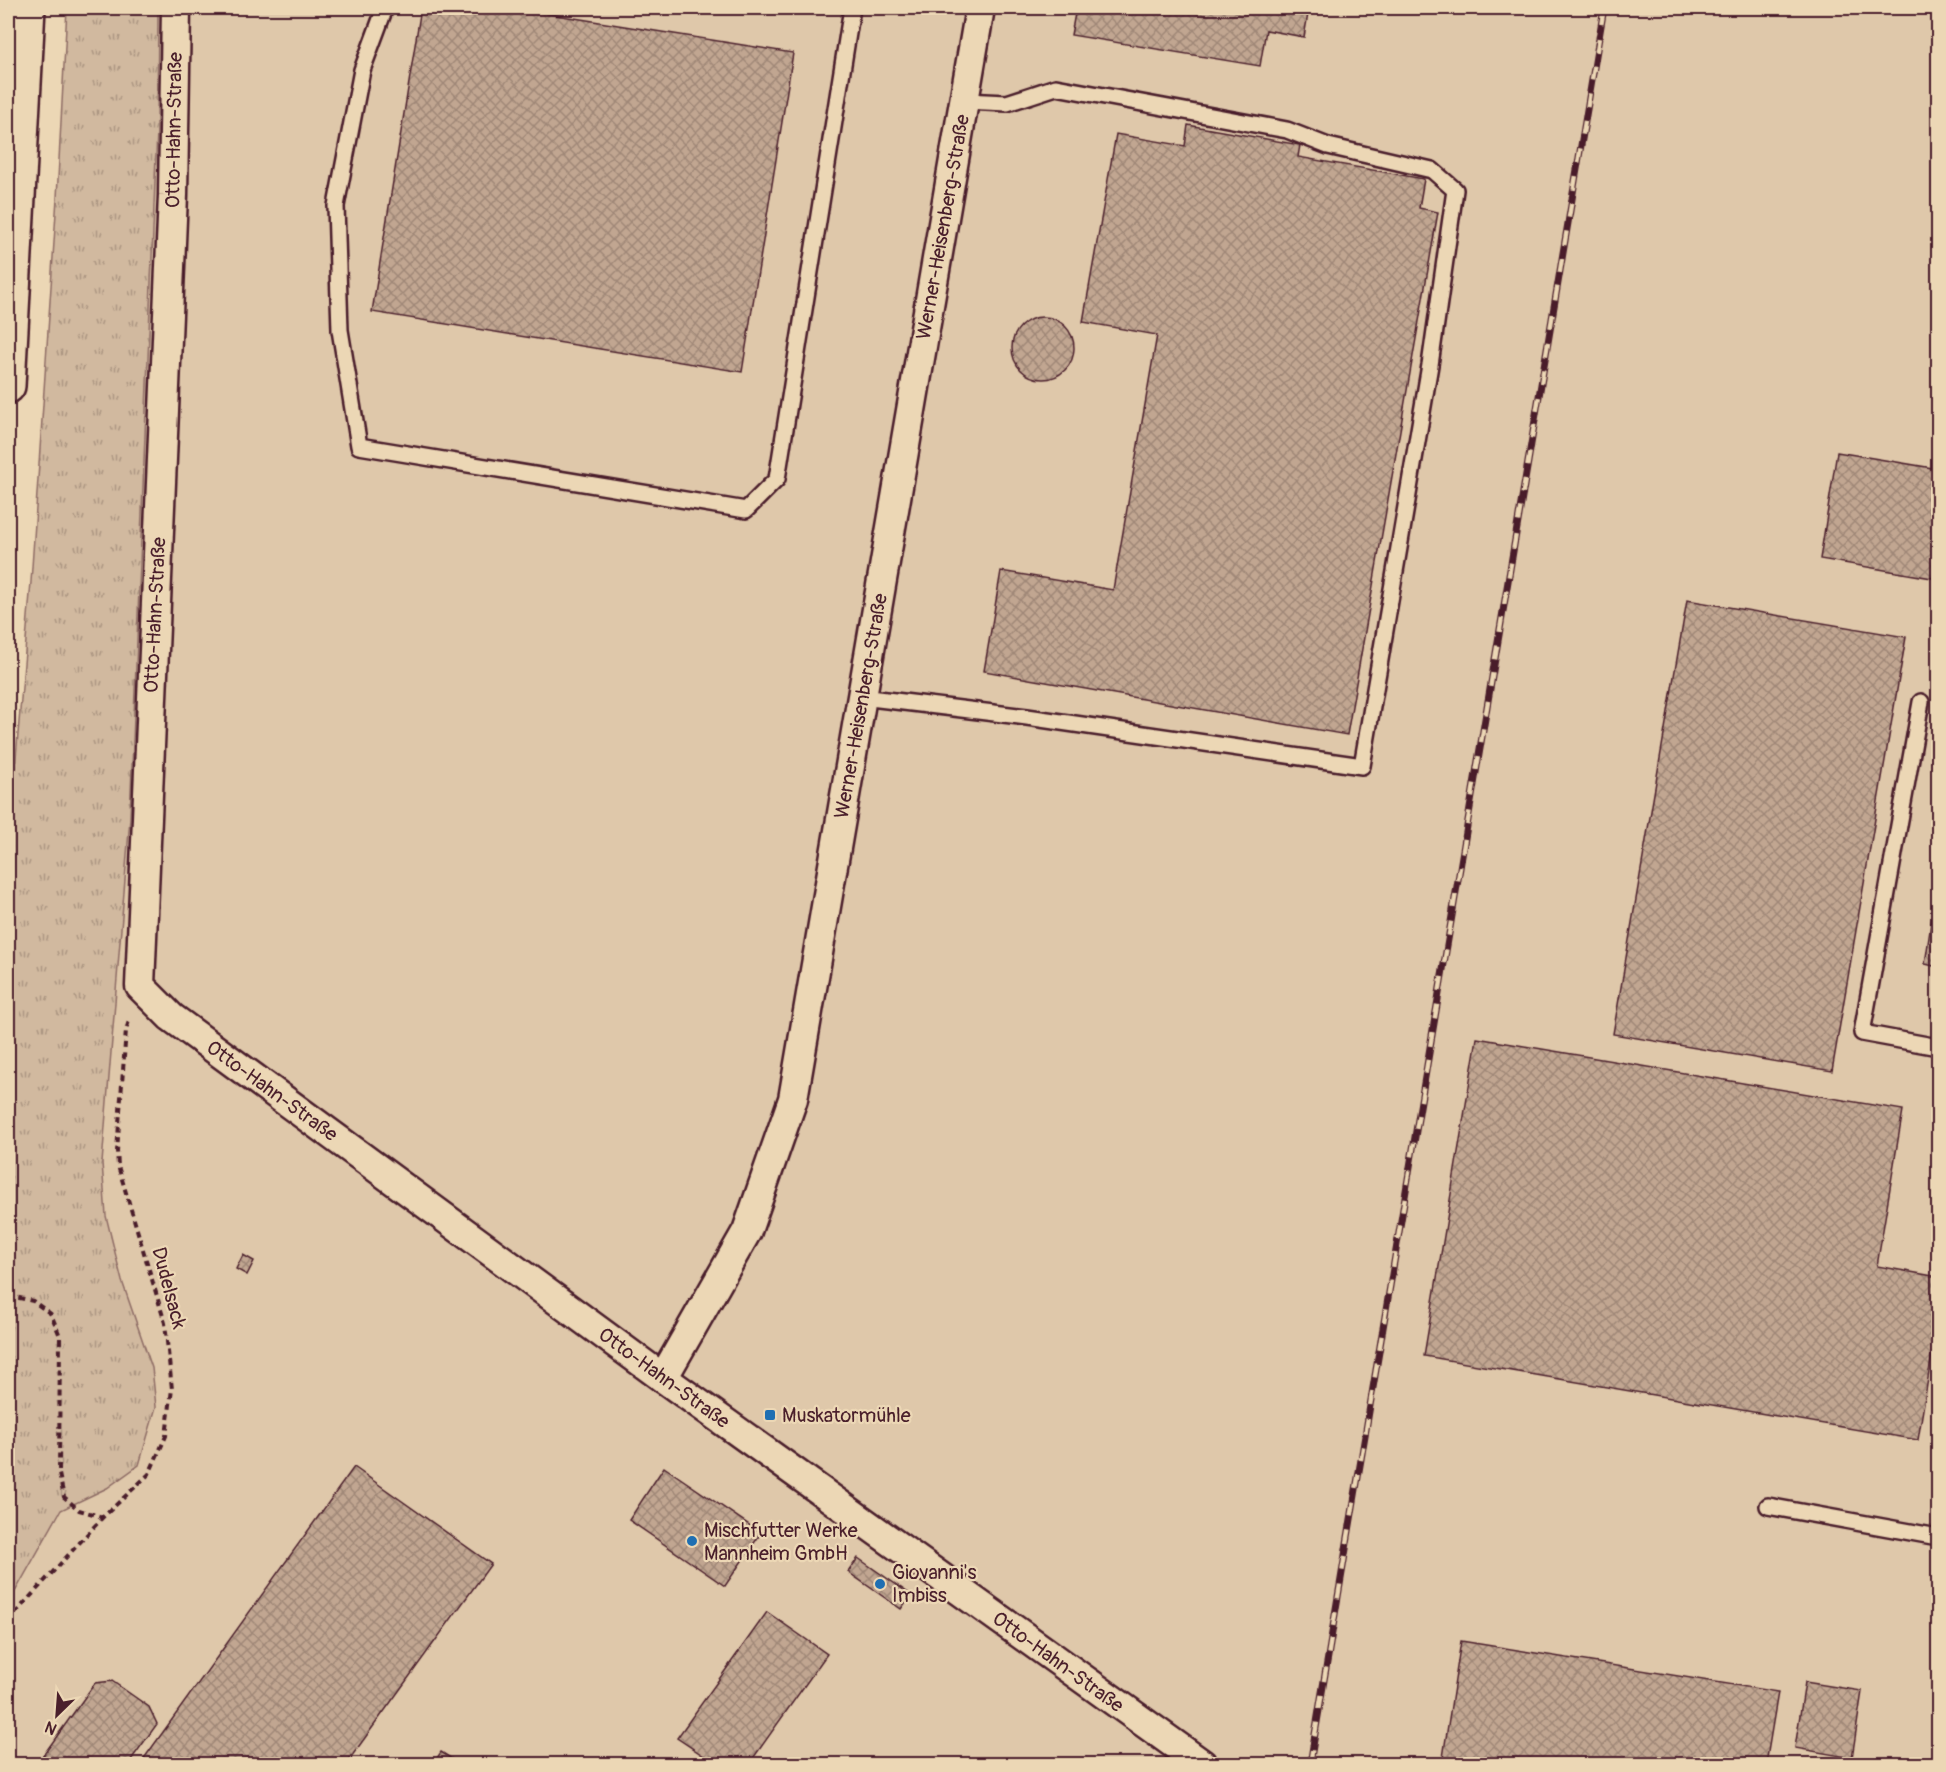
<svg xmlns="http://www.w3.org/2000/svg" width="1946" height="1772" font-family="Pangolin,sans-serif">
	<defs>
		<pattern id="grass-tufts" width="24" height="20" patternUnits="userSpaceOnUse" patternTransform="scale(1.5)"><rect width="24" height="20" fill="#d1b99f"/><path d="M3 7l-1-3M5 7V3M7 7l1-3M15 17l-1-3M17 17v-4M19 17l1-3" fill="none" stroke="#ac9682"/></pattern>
		<pattern id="building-cross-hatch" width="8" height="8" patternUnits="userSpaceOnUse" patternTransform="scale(1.5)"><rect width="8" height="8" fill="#c1a691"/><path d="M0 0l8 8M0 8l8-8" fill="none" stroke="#9f8777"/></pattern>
	</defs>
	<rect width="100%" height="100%" fill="#ecd7b5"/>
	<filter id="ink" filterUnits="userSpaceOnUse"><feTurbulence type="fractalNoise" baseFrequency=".0167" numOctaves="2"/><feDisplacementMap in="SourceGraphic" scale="12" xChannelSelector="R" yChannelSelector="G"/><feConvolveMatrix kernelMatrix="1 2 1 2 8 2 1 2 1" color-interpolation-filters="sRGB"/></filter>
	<g filter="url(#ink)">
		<!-- built -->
		<path fill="#dfc8aa" d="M158 8H1938V1764H8V1601L16 1590 61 1510 107 1488 122 1281 106 1216 102 1163 130 818 157 130Z"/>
		<!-- grass -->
		<path fill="url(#grass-tufts)" stroke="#8e6c65" stroke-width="1.5" d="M67 8H158L157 130 130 818 102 1163 106 1216 122 1281 152 1368 156 1407 139 1465 107 1488 61 1510 16 1590 8 1601V851L31 582 57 198Z"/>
		<!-- building -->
		<g fill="url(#building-cross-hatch)" stroke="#4a1f2b" stroke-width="1.5">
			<path d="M421 8H512L793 53 742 372 372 312Z"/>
			<path d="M1076 8H1309L1304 37 1266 30 1260 66 1071 35Z"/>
			<path d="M1188 125 1300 145 1298 157 1424 179 1419 208 1438 212 1347 735 984 671 1001 571 1113 590 1157 335 1083 322 1116 134 1185 146Z"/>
			<circle cx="1043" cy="348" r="31"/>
			<path d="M1837 452 1938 469V579L1820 559Z"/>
			<path d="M1687 600 1906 637 1832 1071 1613 1034Z"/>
			<path d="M1938 876V967L1925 964Z"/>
			<path d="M1477 1038 1903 1110 1877 1266 1938 1277V1317L1918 1440 1424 1356Z"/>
			<path d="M243 1255 254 1261 247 1275 236 1269Z"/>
			<path d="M354 1467 491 1564 346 1764H140Z"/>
			<path d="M664 1467 761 1533 725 1586 629 1520Z"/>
			<path d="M858 1558 911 1595 901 1609 848 1572Z"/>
			<path d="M767 1612 827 1654 749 1764H716L677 1738Z"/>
			<path d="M1461 1641 1778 1692 1766 1764H1442Z"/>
			<path d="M112 1681 149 1707 157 1724 128 1764H37L95 1683Z"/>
			<path d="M1805 1682 1862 1691 1852 1758 1795 1748Z"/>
			<path d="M441 1752 460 1764H433Z"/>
		</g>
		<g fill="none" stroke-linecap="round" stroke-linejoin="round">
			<defs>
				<g id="lane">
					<path d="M385 8 362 70 336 206 340 330 359 446 746 510 777 479 852 8"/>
					<path d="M862 697 1027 717 1362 766 1430 365 1455 190 1432 170 1328 146 1287 130 1056 87 1007 103 964 101"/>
					<path d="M1921 702 1862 1033 1938 1047"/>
					<path d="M1768 1506 1938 1537"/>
				</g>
				<g id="street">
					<path d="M176 8 173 195 140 986 171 1017 663 1378 1202 1764"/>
					<path d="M663 1378 747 1231 793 1099 980 8"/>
				</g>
				<path id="secondary" d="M8 386 28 8"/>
			</defs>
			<!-- lane casing -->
			<use href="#lane" stroke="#4a1f2b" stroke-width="20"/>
			<!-- street casing -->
			<use href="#street" stroke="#4a1f2b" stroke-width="33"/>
			<!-- secondary casing -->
			<use href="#secondary" stroke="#4a1f2b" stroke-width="38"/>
			<!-- path -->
			<g stroke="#4a1f2b" stroke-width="4" stroke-dasharray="6 4.5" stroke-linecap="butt">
				<path d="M8 1298 15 1297 33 1301 51 1314 60 1336 59 1474 64 1497 79 1510 103 1517"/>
				<path d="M8 1621 103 1517 149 1474 166 1436 172 1389 165 1323 118 1166 117 1151 126 1030 129 1021"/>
			</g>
			<!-- lane -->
			<use href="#lane" stroke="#ecd7b5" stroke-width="15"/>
			<!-- street -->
			<use href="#street" stroke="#ecd7b5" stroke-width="28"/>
			<!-- secondary -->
			<use href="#secondary" stroke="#ecd7b5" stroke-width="33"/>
			<defs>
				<path id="rail" d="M1310 1764 1604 8"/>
			</defs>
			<!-- rail casing -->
			<use href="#rail" stroke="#4a1f2b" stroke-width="7"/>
			<!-- rail -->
			<use href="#rail" stroke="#ecd7b5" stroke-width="4.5" stroke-dasharray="14" stroke-linecap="butt"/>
		</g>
	</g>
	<!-- markers -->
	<g fill="#1f6fb2" stroke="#ecd7b5" stroke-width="2">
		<rect x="764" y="1409" width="12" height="12" rx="3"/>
		<circle cx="692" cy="1541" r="6"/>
		<circle cx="880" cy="1584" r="6"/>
	</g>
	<g text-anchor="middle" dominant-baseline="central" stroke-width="4.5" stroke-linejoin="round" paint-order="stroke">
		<!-- street labels -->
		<g font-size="20" fill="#4a1f2b" stroke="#ecd7b5">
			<text transform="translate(174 130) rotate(-89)">Otto-Hahn-Straße</text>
			<text transform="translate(943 227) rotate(-80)">Werner-Heisenberg-Straße</text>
			<text transform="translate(155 615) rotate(-87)">Otto-Hahn-Straße</text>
			<text transform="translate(861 706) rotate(-80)">Werner-Heisenberg-Straße</text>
			<text transform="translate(272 1091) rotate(36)">Otto-Hahn-Straße</text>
			<text transform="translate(169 1288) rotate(75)">Dudelsack</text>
			<text transform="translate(664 1378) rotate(36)">Otto-Hahn-Straße</text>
			<text transform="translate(1058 1662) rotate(36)">Otto-Hahn-Straße</text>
		</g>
		<!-- poi labels -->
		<g font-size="20" fill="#4a1f2b" stroke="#ecd7b5" text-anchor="start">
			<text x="782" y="1415">Muskatormühle</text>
			<text x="704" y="1530">Mischfutter Werke<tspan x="704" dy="23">Mannheim GmbH</tspan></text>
			<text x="892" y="1572">Giovanni's<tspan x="892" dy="23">Imbiss</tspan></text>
		</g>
	</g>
	<!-- margin -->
	<rect width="1946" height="1772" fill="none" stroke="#ecd7b5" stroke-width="30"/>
	<rect x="15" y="15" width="1916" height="1742" fill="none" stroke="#4a1f2b" stroke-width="2" filter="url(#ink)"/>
	<!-- north arrow -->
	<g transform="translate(57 1715) rotate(205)" stroke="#ecd7b5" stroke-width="4.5" paint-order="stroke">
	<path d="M0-4.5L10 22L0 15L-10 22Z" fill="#4a1f2b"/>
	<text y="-9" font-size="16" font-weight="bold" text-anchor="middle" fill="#4a1f2b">N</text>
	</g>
</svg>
